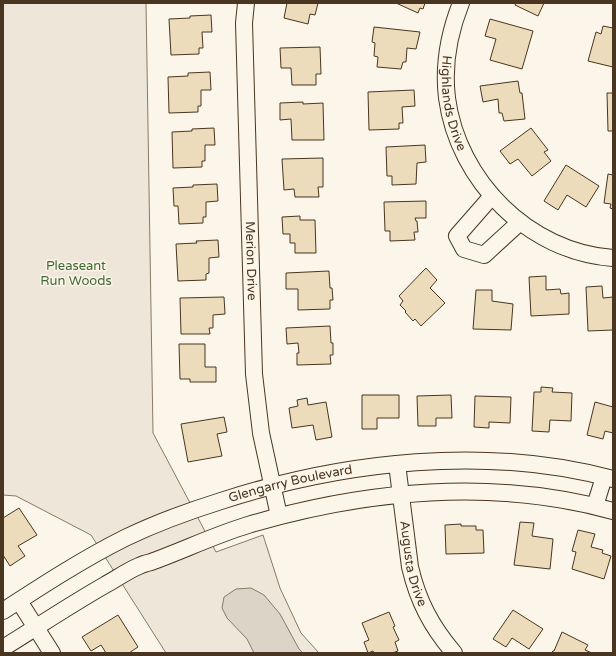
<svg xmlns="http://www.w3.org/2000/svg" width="616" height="656" font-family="'Varela Round',sans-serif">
	<rect width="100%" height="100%" fill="#fbf6e9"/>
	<!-- green -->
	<path fill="#ede6d9" stroke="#887966" d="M3 3H146L153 433 216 552 263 535 280 588 301 633 319 653H166L91 535 16 496 3 495Z"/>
	<!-- water -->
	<path fill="#dcd4c6" stroke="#887966" d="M251 588 264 595 280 614 299 649 303 653H254L247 639 227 618 222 608 224 597 236 589Z"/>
	<!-- building -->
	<g fill="#ecdcbc" stroke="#4a3520">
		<path d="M287 3H318L315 15 310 14 308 24 284 18Z"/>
		<path d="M396 3H425L423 9 420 8 418 13Z"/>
		<path d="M516 3H544L538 16 515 5Z"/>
		<path d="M211 15 212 32H202L203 48H199V54L171 55 169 19 190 18V16Z"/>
		<path d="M490 19 533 31 522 69 490 60 496 39 485 36Z"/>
		<path d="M603 26 613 28V67L588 61 596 32 601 34Z"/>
		<path d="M374 27 420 32 416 49 407 48 406 62H403L401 69 377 67 378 57 374 56 375 43 372 42Z"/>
		<path d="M320 47 321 74H316V85H292L291 68H281L280 48Z"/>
		<path d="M210 72 211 90H201V106H198V112L169 113 168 77 188 76V73Z"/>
		<path d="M518 81 520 93H522L525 119 504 121 502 113H499L498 99 483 102 480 86Z"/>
		<path d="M414 90 415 106 402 107 403 123H399V129L369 130 368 92Z"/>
		<path d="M607 93H613V131H608Z"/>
		<path d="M303 102V104L323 103 324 140H292L291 119 280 120V103Z"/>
		<path d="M214 128 215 145H205V161H202V167L173 168 172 132 192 131V129Z"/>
		<path d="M531 128 548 150 544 152 551 161 532 176 518 159 510 164 500 151Z"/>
		<path d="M425 145 426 162 417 163 416 184 392 185V176H387L386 147Z"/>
		<path d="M323 158V187H318L319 197H295L294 189 284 190 282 159Z"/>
		<path d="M566 165 599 186 586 207 567 195 558 210 544 201Z"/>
		<path d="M608 174 613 175V209L610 208 611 204 604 203Z"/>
		<path d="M217 184 218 201 206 202V217H203V223L179 224 178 206H174L173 188 193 187V185Z"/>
		<path d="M426 201V218H415L416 221H417L418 232H414L415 240 390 241V231H385L384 202Z"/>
		<path d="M300 216V220H315L316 253H295V243H290V234H283L282 217Z"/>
		<path d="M218 240 219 257 209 258V273L206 274V280L178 281 176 244 197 243 196 241Z"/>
		<path d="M426 268 437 280 430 288 445 303 421 326 415 319 413 321 405 312 406 311 400 305 403 301 399 296Z"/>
		<path d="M329 271 330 288H332L333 300H330V309L298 310V289H286V273Z"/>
		<path d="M546 276V290L560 289 561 294 569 293V314L531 316 529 277Z"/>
		<path d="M602 286 603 298 613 297V330L588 331 586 287Z"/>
		<path d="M476 290H492V301L513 304 511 330 473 329Z"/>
		<path d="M224 297 225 314 213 315V328H209L210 334H181L180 298Z"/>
		<path d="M330 326 331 343H333V355H330L331 364 297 365V353H299L298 343 287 344 286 328Z"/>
		<path d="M179 344H205V367H216V382H190V379H180Z"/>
		<path d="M541 387 553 388 552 392 572 393 571 421 550 420 549 432 532 431 534 392H541Z"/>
		<path d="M362 395H399V418H377V429H362Z"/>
		<path d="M451 395 452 418H436V426H418L417 396Z"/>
		<path d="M475 396 511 397 510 423 489 422V428L474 427Z"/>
		<path d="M307 398 308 405 326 402 332 437 316 440 313 425 292 428 289 408 298 406 297 400Z"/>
		<path d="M595 402 613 407V433L605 431 603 439 587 435Z"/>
		<path d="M224 417 227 432 217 434 222 456 188 462 181 424Z"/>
		<path d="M19 508 37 535 18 546 25 556 10 566 3 555V518Z"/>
		<path d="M520 522 534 523 532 536 553 539 550 569 514 565Z"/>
		<path d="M461 524V526H476V530H483L484 553 446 554 445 525Z"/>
		<path d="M578 530 595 534 591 547 603 550 602 553 611 556 604 579 572 569 576 552 572 551Z"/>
		<path d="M513 610 543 629 529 649 512 638 506 647 493 639Z"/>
		<path d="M389 612 395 626 393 627 399 640 395 642 398 651 392 653H374L373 651 368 653 364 642 369 640 362 623Z"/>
		<path d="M118 615 138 647 129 653H106L101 645 91 651 82 637Z"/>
		<path d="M562 632 588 645 585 650 592 653H551L553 651H554Z"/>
	</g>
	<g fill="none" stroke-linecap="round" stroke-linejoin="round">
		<defs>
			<g id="minor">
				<path id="s1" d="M246 3 244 23 254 374 261 433 279 516"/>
				<path id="s2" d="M461 3C449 33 443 65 447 98 458 181 529 252 613 258"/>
				<path d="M492 196 457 236 464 249 484 255 520 222"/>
				<path id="s3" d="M397 464 410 567C418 601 431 626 454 653"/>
				<path d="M595 506 604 477"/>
				<path d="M19 601 52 653"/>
				<path id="s4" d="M3 611C43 585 83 559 125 538 156 523 189 511 221 501 344 461 487 445 613 479"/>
				<path d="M3 648C37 627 70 605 105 585 116 579 127 571 139 566 143 564 147 563 151 562 184 550 215 535 248 525 366 490 494 478 613 511"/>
			</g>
		</defs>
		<!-- minor casing -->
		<use href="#minor" stroke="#4a3520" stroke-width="18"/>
		<!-- minor -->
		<use href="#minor" stroke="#fbf6e9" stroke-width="16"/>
	</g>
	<g text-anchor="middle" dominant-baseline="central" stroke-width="3" stroke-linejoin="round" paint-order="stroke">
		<!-- street labels -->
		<g font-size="13" fill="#4a3520" stroke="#fbf6e9">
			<text stroke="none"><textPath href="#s2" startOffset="103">Highlands Drive</textPath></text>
			<text stroke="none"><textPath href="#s1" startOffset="258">Merion Drive</textPath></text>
			<text stroke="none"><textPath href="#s4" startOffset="317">Glengarry Boulevard</textPath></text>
			<text stroke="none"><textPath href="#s3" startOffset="101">Augusta Drive</textPath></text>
		</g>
		<!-- park labels -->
		<g font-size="13" fill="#436837" stroke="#fbf6e9">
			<text x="76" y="266">Pleaseant<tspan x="76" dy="15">Run Woods</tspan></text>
		</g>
	</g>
	<!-- border -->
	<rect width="616" height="656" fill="none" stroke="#4a3520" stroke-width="8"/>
</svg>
